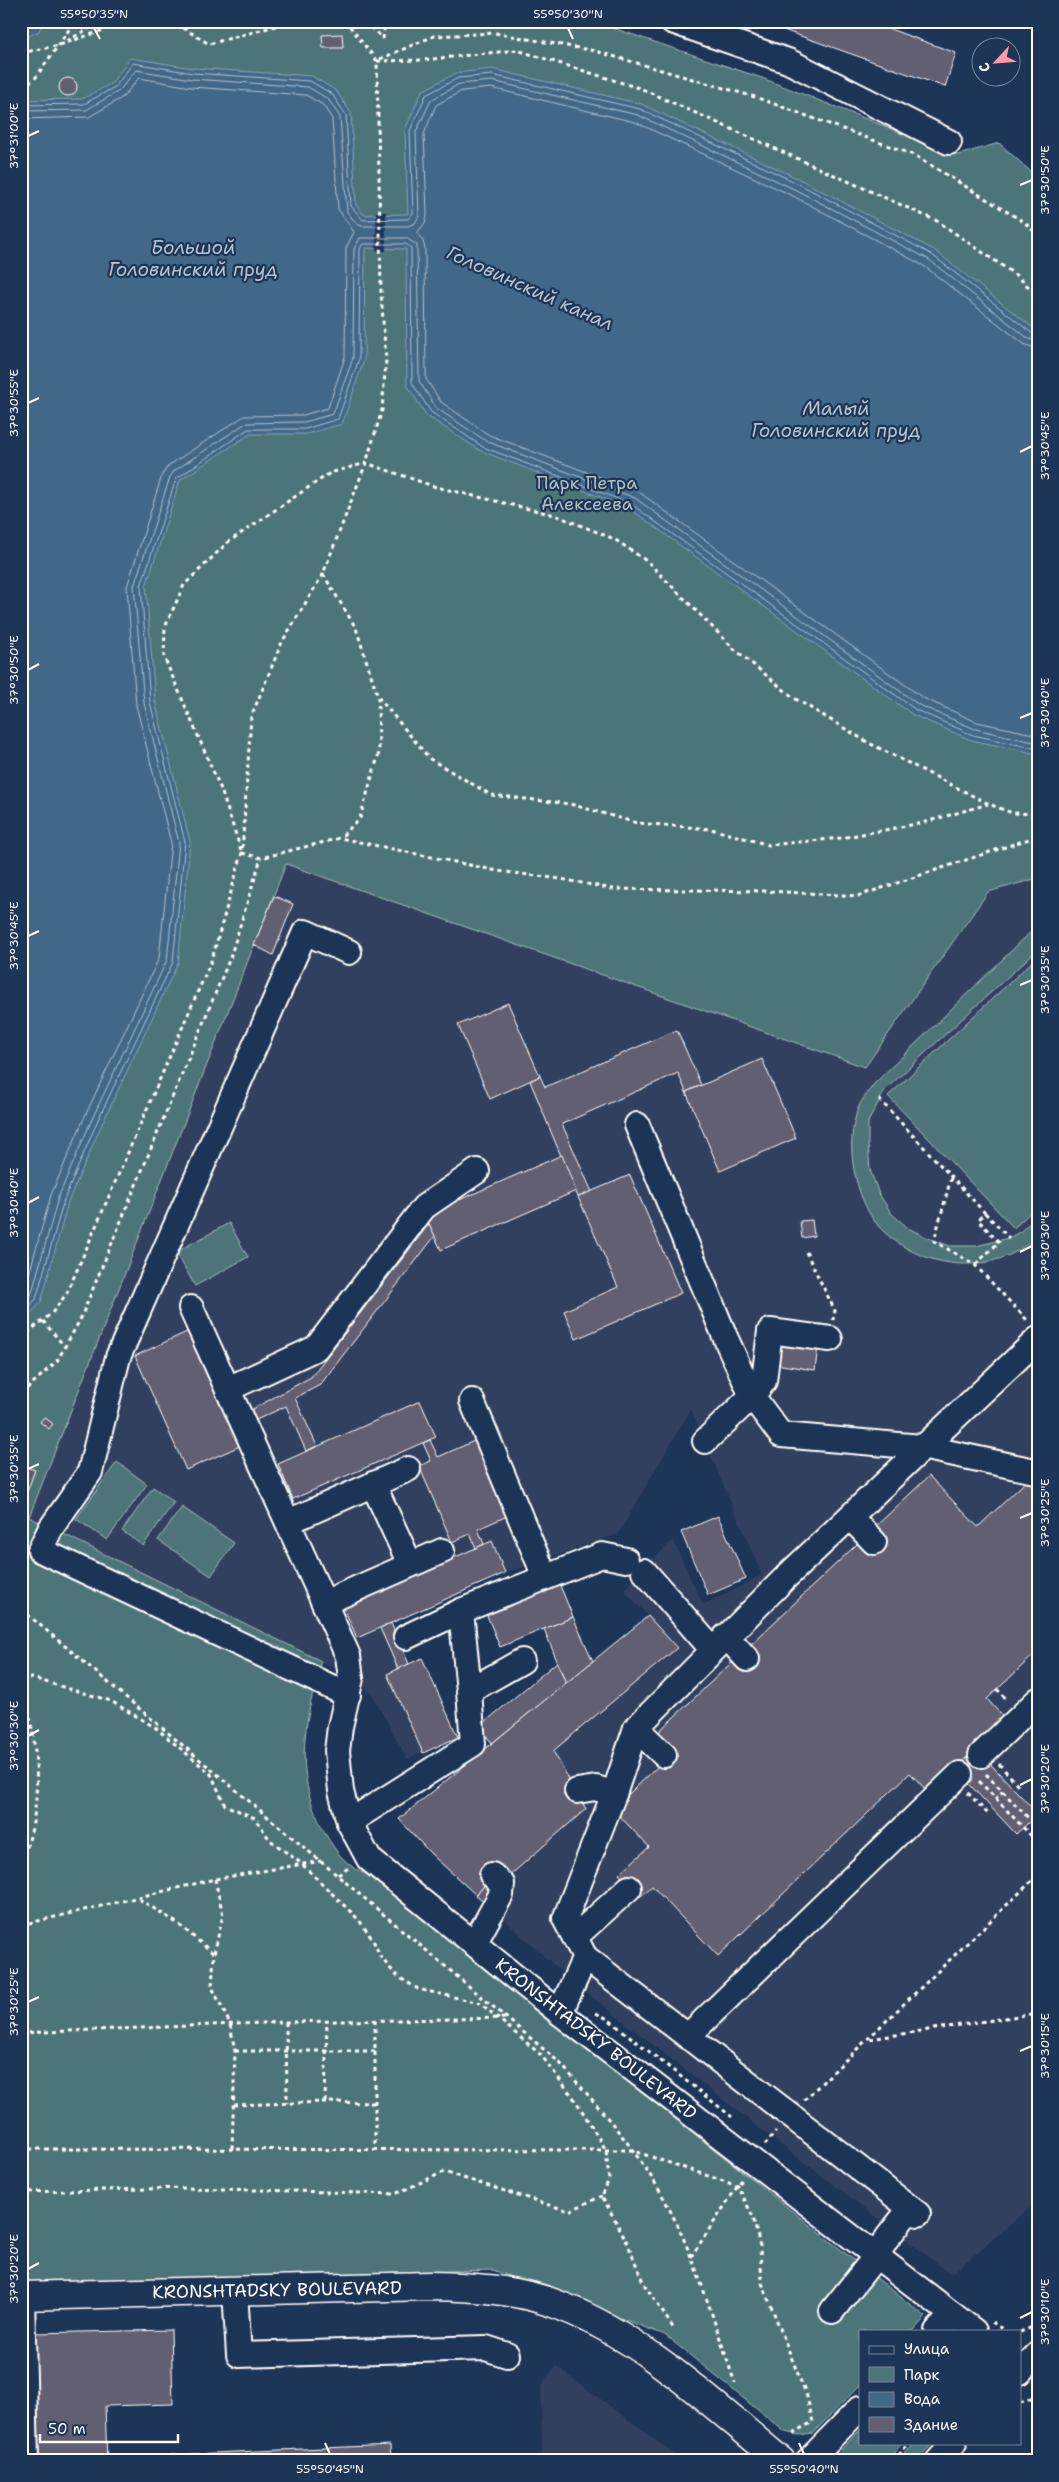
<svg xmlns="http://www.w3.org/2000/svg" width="1059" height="2482" font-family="'Shantell Sans',sans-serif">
	<rect width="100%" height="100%" fill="#1d3557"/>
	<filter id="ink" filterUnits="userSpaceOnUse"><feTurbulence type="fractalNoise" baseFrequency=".02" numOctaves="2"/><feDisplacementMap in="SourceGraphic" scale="10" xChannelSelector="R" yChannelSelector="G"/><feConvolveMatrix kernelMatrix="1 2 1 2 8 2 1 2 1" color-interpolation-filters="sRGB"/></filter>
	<g filter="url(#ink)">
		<!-- built -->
		<g fill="#32415f">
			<path d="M286 864 865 1067 988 892 1038 878V2201L951 2274 771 2137 573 1982 431 1854 399 1819 648 1616 624 1590 673 1540 703 1605 762 1575 691 1409 618 1534 505 1573 391 1623 409 1664 422 1658 458 1737 407 1759 371 1692 351 1678 321 1661 28 1517Z"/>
			<path d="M556 2366 684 2461H542L541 2390 545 2379Z"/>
		</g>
		<!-- green -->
		<g fill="#4d7579" stroke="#a6babc">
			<path d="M21 21H439L447 24 461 21H592L762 78 958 155 999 143 1038 178V878L988 892 865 1067 286 864 29 1517 321 1661C304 1725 292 1775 326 1835 336 1852 347 1867 366 1874L926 2317 913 2331H860V2385L813 2433 798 2435 785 2432 665 2335 493 2270 21 2282Z"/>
			<path d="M1038 925V949L885 1090 868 1122V1144L870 1170 879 1194 892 1214 908 1228 926 1237 950 1246H976L1009 1238 1021 1231 1038 1215V1236C994 1277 926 1271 883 1231 867 1216 858 1190 854 1170 850 1149 851 1126 859 1106 863 1098 869 1091 874 1084Z"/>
			<path d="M1038 956V1205L1014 1228 888 1096Z"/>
			<path d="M229 1223 248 1257 195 1286 176 1252Z"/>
			<path d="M117 1462 147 1484 107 1540 76 1519Z"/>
			<path d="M153 1487 174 1502 143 1546 122 1531Z"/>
			<path d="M182 1507 234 1543 211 1576 158 1540Z"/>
			<path d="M860 2430V2443H903L886 2461H839L835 2456Z"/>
			<path d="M915 2443H933L916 2461H898Z"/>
		</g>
		<!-- water -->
		<g fill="#426889" stroke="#8ea4b8">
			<path d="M21 21H43L39 31 21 40Z"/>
			<path d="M130 58 193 68 312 76 336 91 351 113 356 205 364 215 408 214 405 130 422 91 456 73 492 69 641 104 801 180 934 250 1038 332V754L971 740 913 715 629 508 481 451 427 416 407 385 406 249 365 248 364 360 342 424 306 434H250L180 480 146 586 155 701 190 842 178 963 102 1124 68 1202 41 1302 21 1324V100L82 99 112 83Z"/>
		</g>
		<!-- pier -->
		<rect fill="#1d3557" x="376" y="212" width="10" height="39"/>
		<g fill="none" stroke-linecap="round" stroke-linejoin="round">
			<!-- shore -->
			<g stroke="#b3c3d0" stroke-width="1">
				<path d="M21 105 84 104 115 87 133 63 193 73 310 81 332 94 346 115 351 206 363 220 408 219 413 213 410 131 426 95 458 78 492 75 640 109 799 184 931 254 1033 334 1038 335"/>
				<path d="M21 111 86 110 119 91 136 70 192 79 308 87 328 99 340 117 347 212 356 223 361 226H408L415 223 419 216 416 132 431 100 459 84 492 81 638 115 796 190 928 259 1029 339 1038 341"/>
				<path d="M21 119 89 117 123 97 139 78 191 87 306 95 323 105 332 119 338 209 354 232 346 248 345 357 328 408 303 415 244 416 168 466 162 475 127 587 136 705 171 843 159 958 85 1116 51 1195 24 1292 21 1296"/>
				<path d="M1038 349 1024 344 924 266 793 196 635 122 491 88 462 91 436 105 424 134 427 215 425 223 417 233 423 241 425 249 426 379 441 402 489 435 639 492 923 698 977 722 1038 735"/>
				<path d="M21 1307 31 1296 58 1198 92 1119 167 960 179 843 144 703 134 586 170 477 174 471 246 423 304 422 333 414 353 358 354 249 360 238H406L417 245 419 381 436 408 486 441 635 498 919 705 975 729 1038 743"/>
				<path d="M21 1317 36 1299 64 1200 97 1122 173 962 185 842 150 702 141 586 176 479 248 429H305L338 419 359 359 360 249 363 244H406L411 248 412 383 431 412 483 447 631 504 916 710 973 735 1038 749"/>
			</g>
		</g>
		<!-- building -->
		<g fill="#635e72" stroke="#fff">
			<path d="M758 21H868L956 53 945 87Z"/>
			<path d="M342 34 343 48H323L322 35Z"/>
			<circle cx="68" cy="87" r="9"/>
			<path d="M274 896 293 904 273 955 254 945Z"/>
			<path d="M508 1003 540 1076 490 1099 458 1025Z"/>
			<path d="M677 1030 701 1085 686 1092 678 1073 562 1124 592 1192 578 1197 530 1081 540 1076 545 1087Z"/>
			<path d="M762 1059 796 1138 720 1171 686 1092Z"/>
			<path d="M562 1155 576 1191 441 1250 425 1215Z"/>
			<path d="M630 1175 681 1293 576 1339 564 1311 618 1287 578 1197Z"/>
			<path d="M812 1220 814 1236 802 1238 800 1221Z"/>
			<path d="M429 1224 435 1236 320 1385 295 1398 317 1446 306 1451 286 1406 235 1430 231 1421 311 1377Z"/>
			<path d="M191 1330 242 1445 186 1470 135 1356Z"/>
			<path d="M778 1341 818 1346 815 1370 775 1364Z"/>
			<path d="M420 1401 436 1437 293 1499 278 1464Z"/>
			<path d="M44 1417 53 1424 49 1429 40 1422Z"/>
			<path d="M481 1438 514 1513 478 1529 484 1544 476 1548 470 1534 452 1542 419 1466 431 1461 423 1443 430 1440 438 1457Z"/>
			<path d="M21 1465 35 1470 27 1492 21 1490Z"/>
			<path d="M1038 1470V1651L987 1699 1006 1720 929 1793 910 1773 718 1956 652 1886 640 1897 619 1874 649 1847 613 1809 671 1754 654 1736 929 1476 978 1527Z"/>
			<path d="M718 1516 746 1579 708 1595 681 1532Z"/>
			<path d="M492 1541 505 1573 357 1638 343 1606Z"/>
			<path d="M559 1583 573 1617 500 1647 486 1613Z"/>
			<path d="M648 1616 677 1648 553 1751 586 1809 508 1877 487 1883 476 1895 431 1854 399 1819Z"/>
			<path d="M573 1617 593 1661 566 1683 544 1629Z"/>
			<path d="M391 1623 409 1664 398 1669 380 1628Z"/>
			<path d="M422 1658 458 1737 423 1753 387 1674Z"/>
			<path d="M557 1662 566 1683 492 1743 479 1727Z"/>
			<path d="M976 1749 1038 1814 1016 1834 955 1769Z"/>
			<path d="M487 1883 497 1892 487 1904 476 1895Z"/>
			<path d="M171 2330 173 2404 105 2406 107 2461H39L35 2333Z"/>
			<path d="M390 2445 391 2461H171L170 2455Z"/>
		</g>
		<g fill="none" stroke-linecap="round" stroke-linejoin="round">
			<defs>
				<g id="minor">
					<path d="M672 21 709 34"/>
					<path d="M713 21 709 34 788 61 949 142"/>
					<path d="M637 1125 726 1339 752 1396 781 1435 922 1447 1035 1471"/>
					<path d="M191 1308 348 1656 351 1678 340 1727 337 1751 341 1791 349 1822 369 1859 560 2013 974 2331"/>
					<path d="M228 1389 316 1348 424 1207 477 1171"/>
					<path d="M472 1401 545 1577"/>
					<path d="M705 1441 752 1396 764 1381 770 1331 830 1339"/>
					<path d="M373 1484 410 1564"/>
					<path d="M850 1517 874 1542"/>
					<path d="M288 1522 408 1469"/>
					<path d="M644 1571 712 1649"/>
					<path d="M324 1603 442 1551"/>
					<path d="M461 1611 469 1691"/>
					<path d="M726 1636 747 1659"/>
					<path d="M406 1637 461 1611 602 1555 626 1560"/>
					<path d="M348 1695 40 1550 51 1528 90 1472 118 1357 305 932 349 952"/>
					<path d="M636 1728 664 1755"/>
					<path d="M981 1755 1038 1700"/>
					<path d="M577 1791 596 1788 614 1794"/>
					<path d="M349 1822 473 1744 469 1691 522 1661"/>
					<path d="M575 1937 629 1888"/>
					<path d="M475 1942 501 1895 502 1884 492 1875"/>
					<path d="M560 2013 585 1957"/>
					<path d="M688 2036 960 1774"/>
					<path d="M918 2214 585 1957 565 1919 614 1794 636 1728 786 1577 1038 1339"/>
					<path d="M235 2291 239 2355 486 2348 507 2355"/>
					<path d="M22 2296 26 2461"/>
					<path d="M832 2311 876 2256 888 2237 910 2209"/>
					<path d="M937 2331 953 2315"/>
					<path d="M1020 2372 1038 2354"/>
					<path d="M808 2461 860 2408"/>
					<path d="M938 2461 954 2443"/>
				</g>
				<path id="major" d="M21 2296 430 2286C474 2287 519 2289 561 2306 645 2339 712 2404 781 2461"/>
			</defs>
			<!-- minor casing -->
			<use href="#minor" stroke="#fff" stroke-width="28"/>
			<!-- major casing -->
			<use href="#major" stroke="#fff" stroke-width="31"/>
			<!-- path -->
			<g stroke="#fff" stroke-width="3" stroke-dasharray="4 4" stroke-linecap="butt">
				<path d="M366 21 383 39"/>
				<path d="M383 39 385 21"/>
				<path d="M67 41 102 21"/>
				<path d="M21 53 60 45 127 22 177 24 209 44 294 21"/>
				<path d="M380 59 434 36 495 33 595 51 755 97 914 155 1024 222 1038 235"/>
				<path d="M377 61 423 60 517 50 642 89 937 221 1017 276 1038 296"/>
				<path d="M21 86 34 80 75 21"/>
				<path d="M323 574 356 628 378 697 379 753 360 818 340 838"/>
				<path d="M378 697 430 759 491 795 570 804 637 823 711 829 769 845 841 838 922 823 988 804"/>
				<path d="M241 850 220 787 164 657 165 627 184 585 228 542 330 473 366 463 436 487 555 515 614 539 648 562 733 648 794 698 869 743 989 804 1012 813 1038 814"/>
				<path d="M242 853 261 858 340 838 498 871 561 879 613 889 767 891 858 896 1038 836"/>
				<path d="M879 1099 985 1213 978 1220 999 1242 975 1265"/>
				<path d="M951 1178 934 1241 975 1265 1029 1322"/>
				<path d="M985 1213 1009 1238"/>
				<path d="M806 1252 835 1311 833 1320"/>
				<path d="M43 1321 65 1347"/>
				<path d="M21 1338 52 1313 67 1293 212 959 242 853 251 717 282 642 323 574 366 463 382 410 386 360 381 293 377 61 348 24 340 21"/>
				<path d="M21 1394 57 1361 80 1320 230 958 261 858"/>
				<path d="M21 1411V1427"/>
				<path d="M21 1609 560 2063C596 2104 635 2147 662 2195 695 2254 713 2320 735 2383"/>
				<path d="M21 1678C37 1739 46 1804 21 1863"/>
				<path d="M21 1679 32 1678 111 1701 156 1728 211 1774 225 1805 255 1818 270 1840 302 1864 359 1920 373 1940 381 1958 397 1976 418 1989 480 2003 541 2055 576 2101 606 2150 609 2179 602 2196 627 2242 644 2284 674 2329"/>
				<path d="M997 1689 1007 1700"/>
				<path d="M999 1764 1019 1786"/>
				<path d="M986 1774 1038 1828"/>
				<path d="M979 1781 1038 1843"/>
				<path d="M968 1793 990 1816"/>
				<path d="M995 1799 1003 1791"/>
				<path d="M338 1875 351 1866"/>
				<path d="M215 1879 223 1915 214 1954 212 1987 230 2024 235 2051 232 2149"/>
				<path d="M139 1899 177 1923 214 1954"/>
				<path d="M21 1925 215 1879 321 1861"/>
				<path d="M596 2013 608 2019 732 2117"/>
				<path d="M375 2020V2149"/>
				<path d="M286 2022 287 2103"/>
				<path d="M21 2033 286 2022 508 2018"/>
				<path d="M870 2039 1038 2013"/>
				<path d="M235 2051H375"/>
				<path d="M804 2100 1038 1875"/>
				<path d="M325 2102 327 2021"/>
				<path d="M234 2105 325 2102 375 2103"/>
				<path d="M765 2145 776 2131"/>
				<path d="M21 2149 631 2150 738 2186 753 2217 760 2246 762 2283 807 2397 813 2422 794 2432 798 2435"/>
				<path d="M21 2192 188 2188 395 2194 444 2172 569 2211 602 2196"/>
				<path d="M691 2257 743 2178"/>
				<path d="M992 2322 1005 2331"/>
				<path d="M1020 2332 1038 2325"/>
				<path d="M1020 2403 1031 2399 1038 2402"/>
				<path d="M893 2461 910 2443"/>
			</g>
			<!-- minor -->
			<use href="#minor" stroke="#1d3557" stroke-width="24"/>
			<!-- major -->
			<use href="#major" stroke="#1d3557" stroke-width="28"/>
		</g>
	</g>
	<!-- ticks -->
	<path fill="none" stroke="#fff" stroke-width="2" d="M94 28 100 39M568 28 573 39M28 136 39 131M1020 185 1032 180M28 403 39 398M1020 452 1032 446M28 670 39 664M1020 718 1032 713M28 936 39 931M1020 985 1032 980M28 1203 39 1197M1020 1252 1032 1246M28 1469 39 1464M1020 1518 1032 1513M28 1736 39 1730M1020 1785 1032 1779M28 2002 39 1997M1020 2051 1032 2046M28 2269 39 2263M1020 2318 1032 2312M325 2443 330 2454M799 2443 804 2454"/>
	<g text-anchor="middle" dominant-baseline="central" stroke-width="4.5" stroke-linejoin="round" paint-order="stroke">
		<!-- park labels -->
		<g font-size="18" fill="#afc1c3" stroke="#1d3557">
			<text x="587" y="483">Парк Петра<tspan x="587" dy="21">Алексеева</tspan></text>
		</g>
		<!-- street labels -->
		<g font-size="18" fill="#fff" stroke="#1d3557">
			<text transform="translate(596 2039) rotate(38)">KRONSHTADSKY BOULEVARD</text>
			<text transform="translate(277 2290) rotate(-1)">KRONSHTADSKY BOULEVARD</text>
		</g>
		<!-- water labels -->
		<g font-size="19" font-style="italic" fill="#b3c3d0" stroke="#1d3557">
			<text x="193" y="247">Большой<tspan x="193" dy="22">Головинский пруд</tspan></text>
			<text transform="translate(530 288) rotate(24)">Головинский канал</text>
			<text x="836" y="408">Малый<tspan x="836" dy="22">Головинский пруд</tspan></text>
		</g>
	</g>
	<!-- margin -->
	<rect width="1059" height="2482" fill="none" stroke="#1d3557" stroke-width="55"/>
	<!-- legend -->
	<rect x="859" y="2330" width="162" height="115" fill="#1d3557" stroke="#77869a"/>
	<rect x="869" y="2346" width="25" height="8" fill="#1d3557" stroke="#77869a"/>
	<text x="904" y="2354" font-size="15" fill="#ffffff">Улица</text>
	<rect x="869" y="2367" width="25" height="15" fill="#4d7579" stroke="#77869a"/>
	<text x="904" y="2380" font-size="15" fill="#ffffff">Парк</text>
	<rect x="869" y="2392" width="25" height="15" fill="#426889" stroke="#77869a"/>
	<text x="904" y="2404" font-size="15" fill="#ffffff">Вода</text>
	<rect x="869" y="2417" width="25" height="15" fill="#635e72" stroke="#77869a"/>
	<text x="904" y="2430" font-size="15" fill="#ffffff">Здание</text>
	<!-- north arrow -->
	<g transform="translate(996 62) rotate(244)"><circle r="24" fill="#1d3557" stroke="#77869a"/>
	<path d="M0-4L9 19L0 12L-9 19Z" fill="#ff9aa2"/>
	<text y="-8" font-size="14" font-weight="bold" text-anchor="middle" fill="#ffffff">С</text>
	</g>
	<!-- scale -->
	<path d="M40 2434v8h138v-8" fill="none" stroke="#ffffff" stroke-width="2.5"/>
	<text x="48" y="2434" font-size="15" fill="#ffffff" stroke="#1d3557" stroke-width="4" paint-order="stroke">50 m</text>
	<rect x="28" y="28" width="1004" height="2426" fill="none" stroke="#fff" stroke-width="2"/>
	<g font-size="12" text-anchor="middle" fill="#fff">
		<text x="94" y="18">55°50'35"N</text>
		<text x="568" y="18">55°50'30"N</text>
		<text transform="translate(14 136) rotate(-90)" y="4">37°31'00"E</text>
		<text transform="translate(1045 180) rotate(-90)" y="4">37°30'50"E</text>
		<text transform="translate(14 403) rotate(-90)" y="4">37°30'55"E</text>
		<text transform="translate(1045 446) rotate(-90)" y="4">37°30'45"E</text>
		<text transform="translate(14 670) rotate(-90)" y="4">37°30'50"E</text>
		<text transform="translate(1045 713) rotate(-90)" y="4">37°30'40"E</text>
		<text transform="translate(14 936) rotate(-90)" y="4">37°30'45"E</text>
		<text transform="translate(1045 980) rotate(-90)" y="4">37°30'35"E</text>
		<text transform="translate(14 1203) rotate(-90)" y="4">37°30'40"E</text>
		<text transform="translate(1045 1246) rotate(-90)" y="4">37°30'30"E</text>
		<text transform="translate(14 1469) rotate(-90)" y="4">37°30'35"E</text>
		<text transform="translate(1045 1513) rotate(-90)" y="4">37°30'25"E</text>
		<text transform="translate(14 1736) rotate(-90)" y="4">37°30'30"E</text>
		<text transform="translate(1045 1779) rotate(-90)" y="4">37°30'20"E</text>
		<text transform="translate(14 2002) rotate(-90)" y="4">37°30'25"E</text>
		<text transform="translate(1045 2046) rotate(-90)" y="4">37°30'15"E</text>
		<text transform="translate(14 2269) rotate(-90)" y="4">37°30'20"E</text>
		<text transform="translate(1045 2312) rotate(-90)" y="4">37°30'10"E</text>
		<text x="330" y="2473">55°50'45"N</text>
		<text x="804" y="2473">55°50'40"N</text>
	</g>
</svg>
